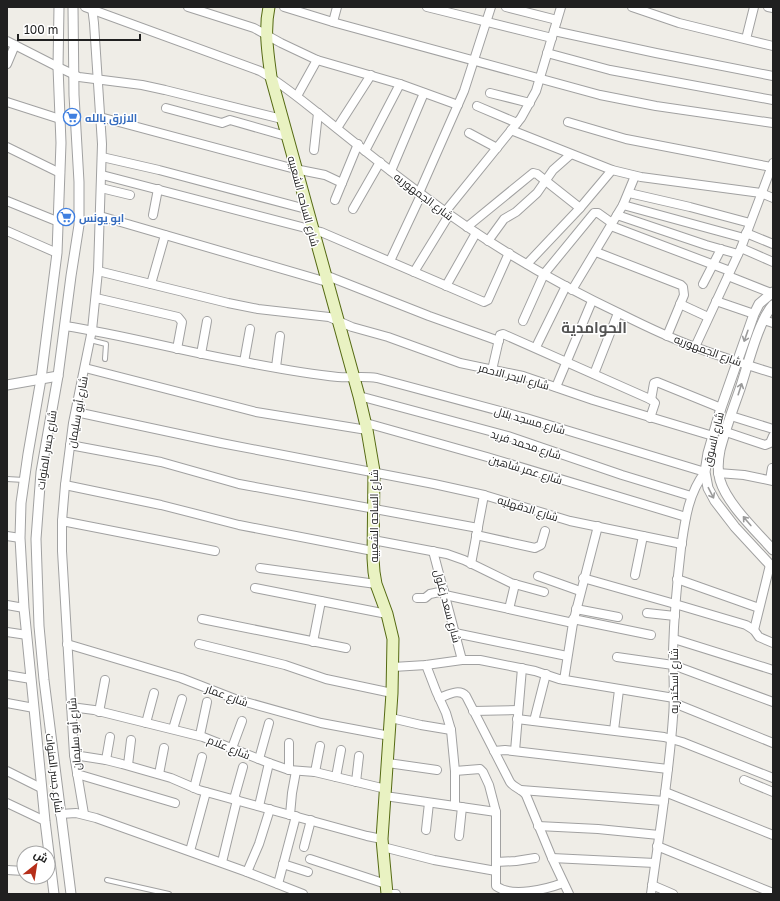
<svg xmlns="http://www.w3.org/2000/svg" width="780" height="901" font-family="'Golos Text',Cairo,sans-serif">
	<rect width="100%" height="100%" fill="#efede7"/>
	<g fill="none" stroke-linecap="round" stroke-linejoin="round">
		<defs>
			<g id="service">
				<path d="M90 340 106 344 105 359"/>
				<path d="M7 479 24 480"/>
				<path d="M107 880 169 894"/>
			</g>
			<g id="minor">
				<path d="M85 7 260 71C281 83 300 99 319 114 354 142 388 170 424 196 485 242 551 281 621 314 645 326 670 338 695 347 721 357 747 365 773 373"/>
				<path d="M188 7 254 28 281 43 317 60 400 84 458 105"/>
				<path d="M284 7 336 23 600 95 656 106 773 123"/>
				<path d="M427 7 552 38"/>
				<path d="M506 7 557 20"/>
				<path d="M632 7 679 23 773 46"/>
				<path d="M768 7 773 8"/>
				<path d="M333 22 337 7"/>
				<path d="M554 31 656 53 773 76"/>
				<path d="M746 39 754 7"/>
				<path d="M7 41 58 67 79 77 142 85 165 90 282 119"/>
				<path d="M547 53 610 70 773 100"/>
				<path d="M7 64 15 45"/>
				<path d="M490 93 530 103"/>
				<path d="M297 96 317 60"/>
				<path d="M7 102 60 119"/>
				<path d="M477 106 517 123"/>
				<path d="M166 108 222 123 230 120 286 136"/>
				<path d="M100 117 295 169 325 175 342 183"/>
				<path d="M568 122 626 139 771 167"/>
				<path d="M337 128 371 75"/>
				<path d="M511 130 612 170 641 177 761 193 773 198"/>
				<path d="M469 133 497 148"/>
				<path d="M7 147 60 173"/>
				<path d="M314 150 318 113"/>
				<path d="M365 151 400 84"/>
				<path d="M102 157 159 170 306 209"/>
				<path d="M391 171 424 93"/>
				<path d="M102 175 321 232 484 302 488 300 509 253"/>
				<path d="M101 188 130 195"/>
				<path d="M419 193 464 91 491 7"/>
				<path d="M629 193 690 207 750 223"/>
				<path d="M335 200 358 144"/>
				<path d="M7 201 59 222"/>
				<path d="M623 205 744 238"/>
				<path d="M353 209 380 162"/>
				<path d="M445 212 521 118 536 91 561 7"/>
				<path d="M153 215 158 189"/>
				<path d="M617 215 706 245 738 254"/>
				<path d="M100 216 327 282"/>
				<path d="M611 226 730 271"/>
				<path d="M467 227 533 173 537 174 580 208"/>
				<path d="M7 231 57 253"/>
				<path d="M746 233 773 244"/>
				<path d="M488 241 504 219 516 212 537 193 553 170 570 155"/>
				<path d="M741 248 773 262"/>
				<path d="M596 252 681 285 683 287 684 295 667 336"/>
				<path d="M390 261 421 195"/>
				<path d="M527 264 580 208 612 170"/>
				<path d="M98 271 228 303 258 309 329 317 352 327 388 337 460 363 523 376 593 400 713 436"/>
				<path d="M414 272 449 215"/>
				<path d="M325 275 429 316 499 341"/>
				<path d="M728 276 771 293"/>
				<path d="M151 284 165 235"/>
				<path d="M703 284 721 249"/>
				<path d="M446 286 476 233"/>
				<path d="M572 290 623 205 635 176"/>
				<path d="M96 298 178 317 182 322 177 349"/>
				<path d="M716 301 754 314"/>
				<path d="M680 304 708 317"/>
				<path d="M764 320 773 323"/>
				<path d="M523 321 544 274 594 213H598L612 223"/>
				<path d="M65 326C125 335 184 352 244 362 275 368 307 374 338 377 351 378 364 376 377 378L526 418 705 472C688 494 685 521 681 548 677 582 674 616 673 651 673 673 675 695 673 717 669 776 659 835 651 894"/>
				<path d="M536 347 566 286"/>
				<path d="M695 347 741 248 773 163"/>
				<path d="M201 354 207 321"/>
				<path d="M244 362 250 329"/>
				<path d="M276 367 280 336"/>
				<path d="M85 368 256 412 367 430"/>
				<path d="M492 370 500 335 503 334 652 400 655 403 650 418"/>
				<path d="M594 374 618 313"/>
				<path d="M556 387 592 301"/>
				<path d="M359 396 508 436 622 475 691 496"/>
				<path d="M651 400 654 383 657 382 721 408"/>
				<path d="M76 412 221 443 434 484 484 495 570 521 682 544"/>
				<path d="M731 416 773 429"/>
				<path d="M366 423 487 457 686 517"/>
				<path d="M726 432 765 445 770 443 773 436"/>
				<path d="M70 445 161 462 239 484 478 528"/>
				<path d="M718 473 744 475 773 481"/>
				<path d="M770 480 772 468"/>
				<path d="M65 485 161 505 239 525 373 551"/>
				<path d="M62 521 215 551"/>
				<path d="M476 535 535 548 541 545 545 531"/>
				<path d="M7 536 20 538"/>
				<path d="M373 540 447 554 464 560 511 583 544 592"/>
				<path d="M433 551 462 660"/>
				<path d="M471 564 484 495"/>
				<path d="M260 568 376 584"/>
				<path d="M635 575 643 536"/>
				<path d="M538 576 580 591"/>
				<path d="M583 578 675 604 746 625 754 630 759 637 773 643"/>
				<path d="M677 579 759 608"/>
				<path d="M255 588 387 614"/>
				<path d="M445 595 573 623"/>
				<path d="M417 598H425L430 594 444 591"/>
				<path d="M7 605 24 608"/>
				<path d="M509 609 515 584"/>
				<path d="M576 609 618 617"/>
				<path d="M647 613 675 616"/>
				<path d="M202 619 346 648"/>
				<path d="M573 619 651 635"/>
				<path d="M754 630 770 565"/>
				<path d="M7 632 27 635"/>
				<path d="M455 633 567 656"/>
				<path d="M674 639 773 670"/>
				<path d="M313 642 321 601"/>
				<path d="M67 644 181 678 235 699 321 723 390 736"/>
				<path d="M199 644 285 665 326 679 392 693"/>
				<path d="M617 657 673 665 773 702"/>
				<path d="M426 665 436 691 446 713 451 730 455 771V806"/>
				<path d="M393 667 426 665 462 660H480L535 671 559 679 674 698"/>
				<path d="M7 675 31 679"/>
				<path d="M564 680 573 623 598 526"/>
				<path d="M439 698C448 695 459 688 466 696L510 782C514 788 522 789 526 795L552 858 569 894"/>
				<path d="M7 703 34 708"/>
				<path d="M674 703 773 743"/>
				<path d="M71 707 94 710 203 737 269 763 289 770 315 772 386 789"/>
				<path d="M473 711 518 710"/>
				<path d="M99 712 105 680"/>
				<path d="M391 718 421 725 451 730"/>
				<path d="M517 719 664 737 682 742 773 778"/>
				<path d="M534 721 546 674"/>
				<path d="M146 723 154 693"/>
				<path d="M173 729 182 699"/>
				<path d="M614 730 619 690"/>
				<path d="M200 735 207 702"/>
				<path d="M289 743V770"/>
				<path d="M232 748 242 721"/>
				<path d="M494 751 505 750 668 769"/>
				<path d="M515 751 522 668"/>
				<path d="M74 755 106 760 122 764 171 778 199 790 367 836 382 839"/>
				<path d="M259 759 269 723"/>
				<path d="M106 760 110 737"/>
				<path d="M388 763 437 770"/>
				<path d="M128 765 131 740"/>
				<path d="M7 771 41 788"/>
				<path d="M455 771 480 769 483 772 489 785 496 812V886C512 898 547 889 563 883"/>
				<path d="M315 772 320 746"/>
				<path d="M77 774 175 803"/>
				<path d="M159 774 164 748"/>
				<path d="M336 777 341 750"/>
				<path d="M744 780 773 792"/>
				<path d="M356 782 359 756"/>
				<path d="M194 788 202 757"/>
				<path d="M521 790 664 801"/>
				<path d="M665 792 773 835"/>
				<path d="M385 796 496 812"/>
				<path d="M234 799 243 767"/>
				<path d="M7 803 45 821"/>
				<path d="M259 806 269 763"/>
				<path d="M60 814 76 813 96 818 247 872 303 894"/>
				<path d="M84 814 74 755 62 551V521L65 485 73 423 92 330 98 271 102 144 94 23 92 7"/>
				<path d="M290 815 292 793 296 771"/>
				<path d="M538 826 598 829 659 835"/>
				<path d="M426 830 429 803"/>
				<path d="M459 836 462 807"/>
				<path d="M657 846 773 893"/>
				<path d="M304 847 311 820"/>
				<path d="M383 847 434 860 496 871"/>
				<path d="M190 851 206 792"/>
				<path d="M552 858 655 863"/>
				<path d="M310 859 386 884"/>
				<path d="M222 862 237 800"/>
				<path d="M496 862 516 861 535 858"/>
				<path d="M283 864 308 872"/>
				<path d="M7 870 24 871"/>
				<path d="M247 872 259 844 270 809"/>
				<path d="M278 884 296 816"/>
				<path d="M652 885 673 894"/>
				<path d="M387 894H396"/>
			</g>
			<g id="tertiary">
				<path d="M773 292 759 304 754 314 721 408 708 453 705 472 708 488 715 501 735 527 773 568"/>
				<path d="M773 305C759 319 747 368 740 389 733 409 725 430 720 450 718 460 717 470 720 480 727 504 757 532 773 550"/>
				<path d="M7 385 58 376"/>
				<path d="M54 894 45 821 34 708 24 608 20 538 21 503 28 454 41 379 57 253 61 143 58 67 59 7"/>
				<path d="M71 894 44 680 39 626 36 539 41 472 58 376 71 276 79 225V182L74 95 73 7"/>
			</g>
			<path id="secondary" d="M269 7C264 30 268 54 271 77L359 396 367 430 374 471 373 558 374 572 376 584 387 614 393 639 392 693 382 839 387 894"/>
		</defs>
		<!-- service casing -->
		<use href="#service" stroke="#a1a1a1" stroke-width="6"/>
		<!-- minor casing -->
		<use href="#minor" stroke="#a1a1a1" stroke-width="10"/>
		<!-- tertiary casing -->
		<use href="#tertiary" stroke="#a1a1a1" stroke-width="11"/>
		<!-- secondary casing -->
		<use href="#secondary" stroke="#556a13" stroke-width="13"/>
		<!-- service -->
		<use href="#service" stroke="#fff" stroke-width="4"/>
		<!-- minor -->
		<use href="#minor" stroke="#fff" stroke-width="8"/>
		<!-- tertiary -->
		<use href="#tertiary" stroke="#fff" stroke-width="9"/>
		<!-- secondary -->
		<use href="#secondary" stroke="#e9f2c2" stroke-width="11"/>
	</g>
	<!-- one-way arrows -->
	<defs><path id="oneway-shaft" d="M-6 0H5M1.5-3L5.5 0L1.5 3" fill="none" stroke-width="1.6" stroke-linecap="round" stroke-linejoin="round"/></defs>
	<g stroke="#9b9b9b">
		<use href="#oneway-shaft" transform="translate(746 336) rotate(109)"/>
		<use href="#oneway-shaft" transform="translate(740 389) rotate(-72)"/>
		<use href="#oneway-shaft" transform="translate(711 493) rotate(63)"/>
		<use href="#oneway-shaft" transform="translate(747 521) rotate(-130)"/>
	</g>
	<!-- icons -->
	<defs>
		<symbol id="supermarket-ring" viewBox="-11 -11 22 22"><circle r="9.5" fill="#fff" stroke="#3f7fe0" stroke-width="1.5"/><path d="M-6-5.5h2.5l.6 2H6L4.5 2H-2.5L-4.4-4H-6ZM-1.5 3.2a1.3 1.3 0 1 0 .1 0ZM3 3.2a1.3 1.3 0 1 0 .1 0Z" fill="#3f7fe0"/></symbol>
	</defs>
	<g fill-rule="evenodd">
		<use href="#supermarket-ring" x="62" y="107" width="20" height="20"/>
		<use href="#supermarket-ring" x="56" y="207" width="20" height="20"/>
	</g>
	<g text-anchor="middle" dominant-baseline="central" stroke-width="3" stroke-linejoin="round" paint-order="stroke">
		<!-- shop labels -->
		<g font-size="11" font-weight="bold" fill="#366cbe" stroke="#fff" text-anchor="start">
			<text x="85" y="117">الازرق بالله</text>
			<text x="79" y="217">ابو يونس</text>
		</g>
		<!-- street labels -->
		<g font-size="11" fill="#202020" stroke="#fff">
			<text transform="translate(424 196) rotate(37)">شارع الجمهوريه</text>
			<text transform="translate(304 201) rotate(75)">شارع الساحه الشعبيه</text>
			<text transform="translate(708 350) rotate(20)">شارع الجمهوريه</text>
			<text transform="translate(514 376) rotate(15)">شارع البحر الاحمر</text>
			<text transform="translate(77 412) rotate(-80)">شارع أبو سليمان</text>
			<text transform="translate(530 420) rotate(16)">شارع مسجد بلال</text>
			<text transform="translate(713 439) rotate(-76)">شارع السوق</text>
			<text transform="translate(526 444) rotate(18)">شارع محمد فريد</text>
			<text transform="translate(46 450) rotate(-81)">شارع جسر المنوات</text>
			<text transform="translate(526 469) rotate(17)">شارع عمر شاهين</text>
			<text transform="translate(528 508) rotate(17)">شارع الدقهليه</text>
			<text transform="translate(373 516) rotate(-90)">شارع الساحه الشعبيه</text>
			<text transform="translate(448 606) rotate(75)">شارع سعد زغلول</text>
			<text transform="translate(673 681) rotate(-90)">شارع اسكندريه</text>
			<text transform="translate(227 695) rotate(20)">شارع عمار</text>
			<text transform="translate(74 734) rotate(-94)">شارع أبو سليمان</text>
			<text transform="translate(229 747) rotate(22)">شارع علام</text>
			<text transform="translate(55 773) rotate(83)">شارع جسر المنوات</text>
		</g>
		<!-- district labels -->
		<g font-size="15" font-weight="bold" fill="#535353" stroke="#fff">
			<text x="594" y="327">الحوامدية</text>
		</g>
	</g>
	<!-- border -->
	<rect width="780" height="901" fill="none" stroke="#202020" stroke-width="16"/>
	<!-- north arrow -->
	<g transform="translate(36 865) rotate(30)"><circle r="19" fill="#ffffff" stroke="#a6a6a6"/>
	<path d="M0-3L7 15L0 10L-7 15Z" fill="#b62e19"/>
	<text y="-6" font-size="11" font-weight="bold" text-anchor="middle" fill="#202020">ش</text>
	</g>
	<!-- scale -->
	<path d="M18 34v6h122v-6" fill="none" stroke="#202020" stroke-width="2"/>
	<text x="24" y="34" font-size="12" fill="#202020" stroke="#ffffff" stroke-width="3" paint-order="stroke">100 m</text>
</svg>
